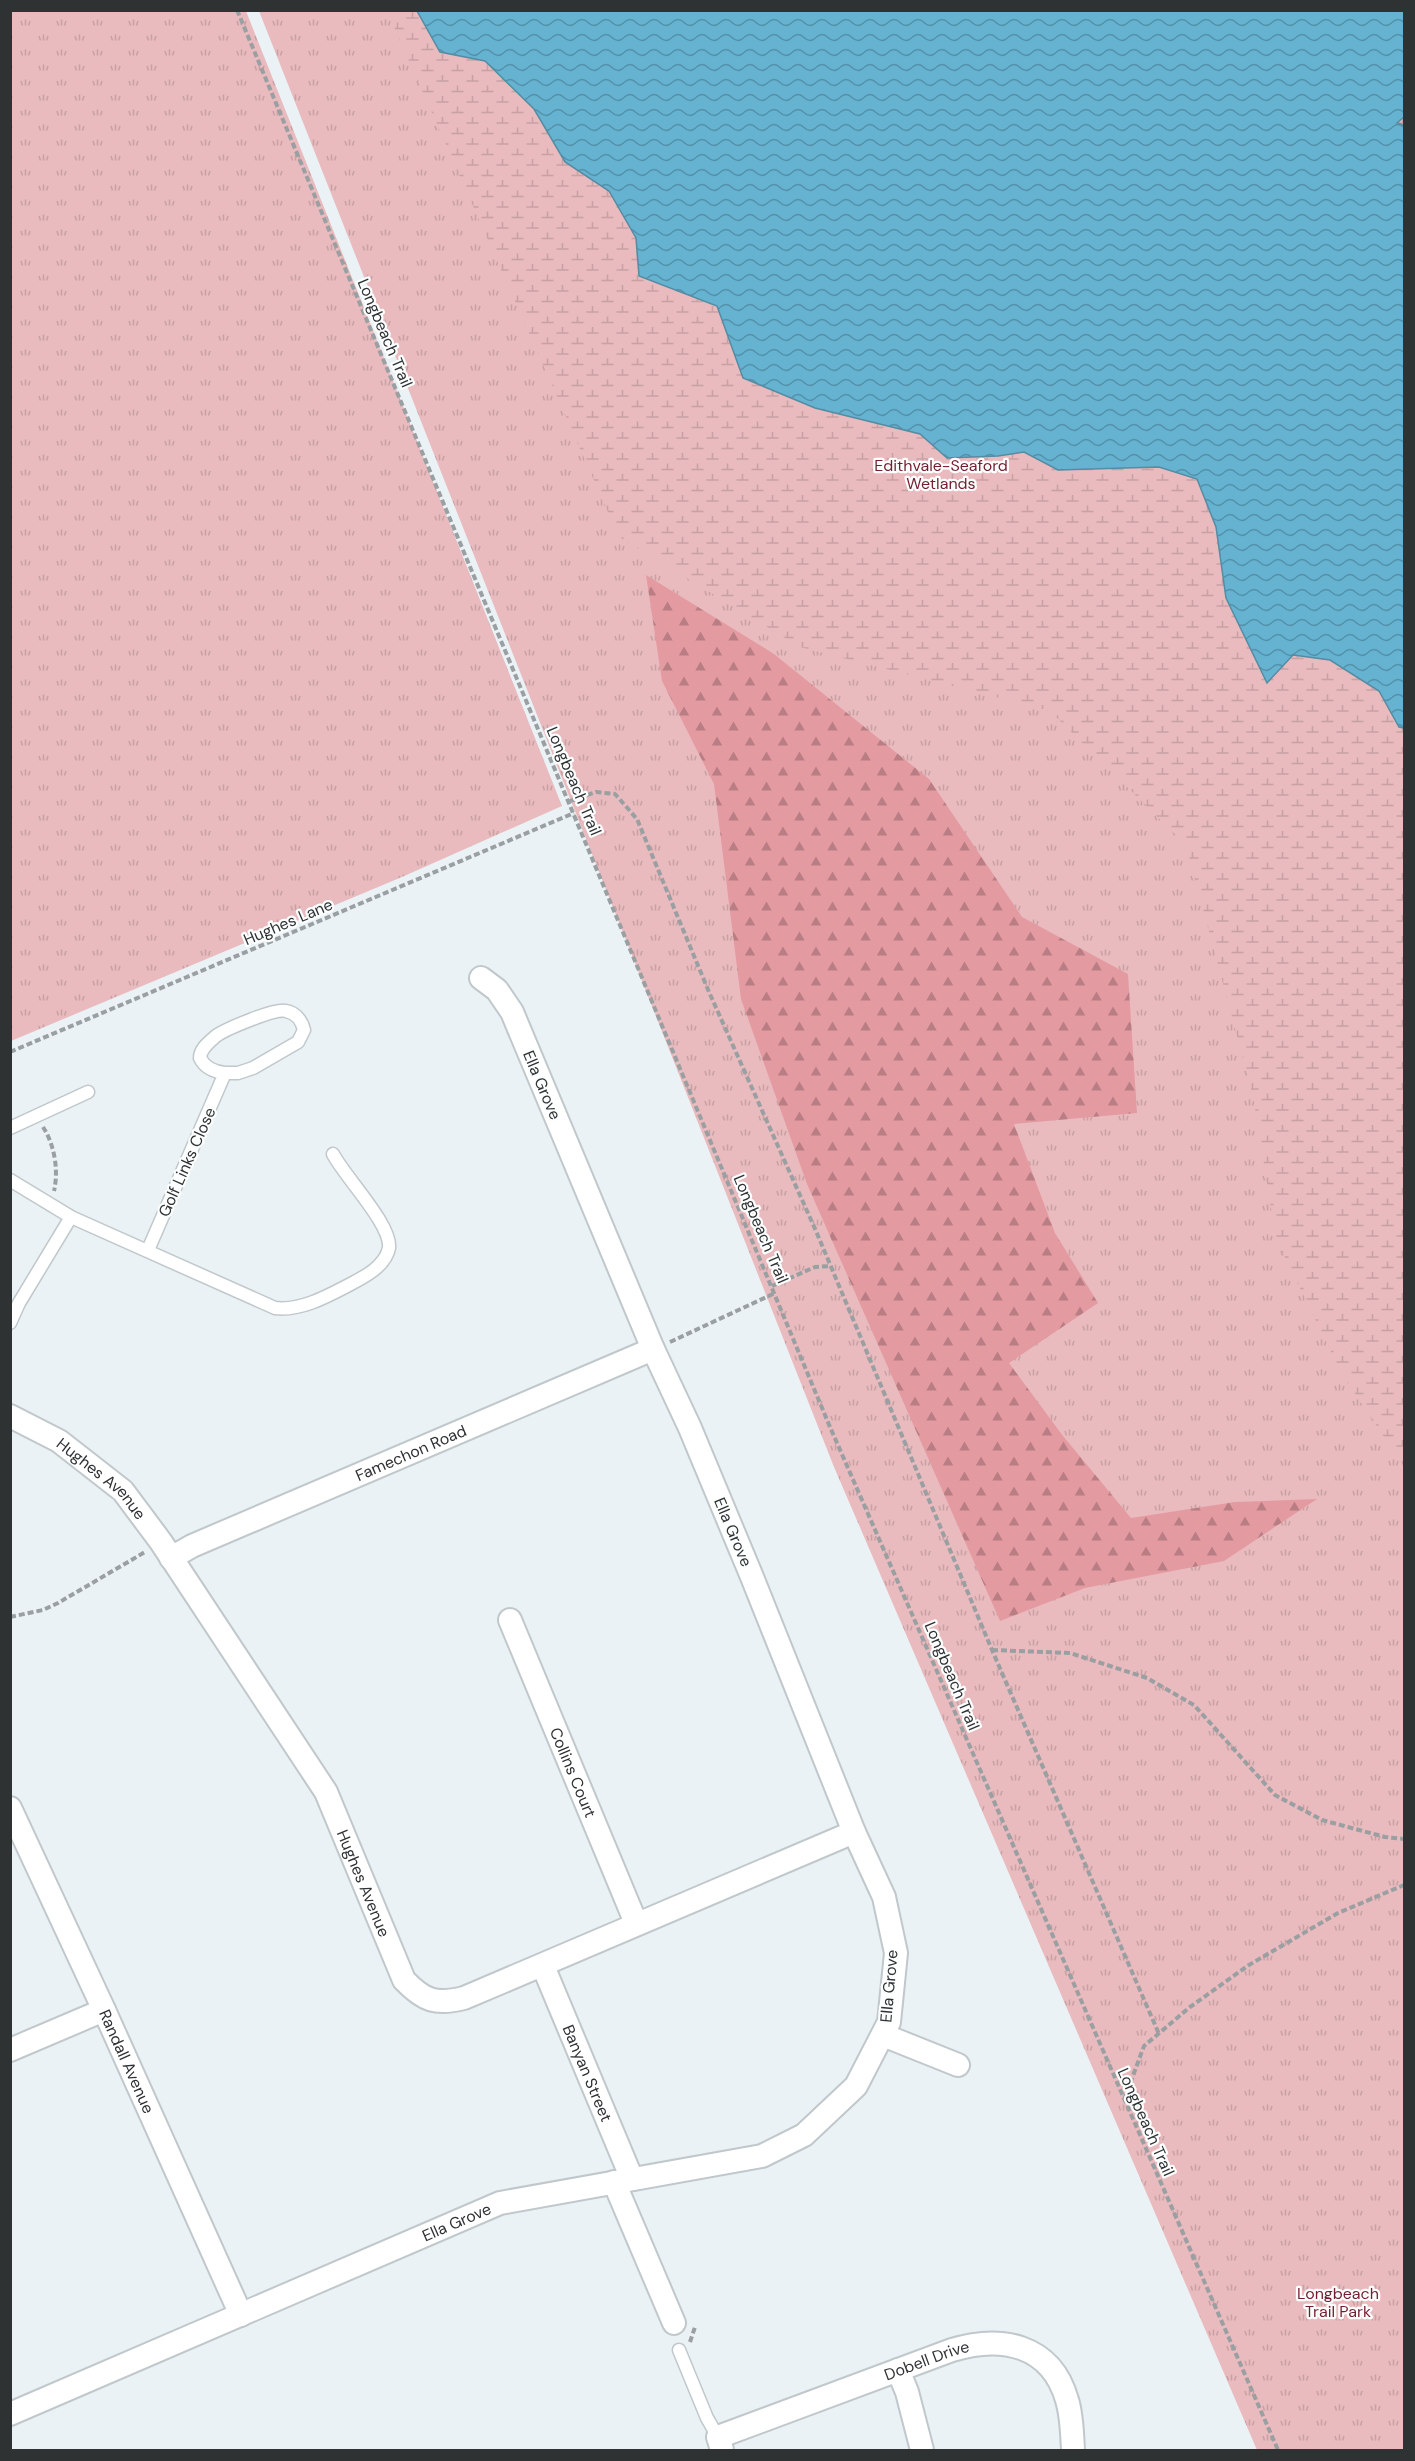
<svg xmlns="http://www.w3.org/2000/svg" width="1415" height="2461" font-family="'DM Sans',sans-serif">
	<defs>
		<pattern id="grass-tufts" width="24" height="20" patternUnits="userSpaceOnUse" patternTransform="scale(1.5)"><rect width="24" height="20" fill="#e9bbbe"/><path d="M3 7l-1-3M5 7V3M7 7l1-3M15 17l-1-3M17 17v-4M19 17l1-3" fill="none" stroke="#c8a1a4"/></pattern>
		<pattern id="forest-firs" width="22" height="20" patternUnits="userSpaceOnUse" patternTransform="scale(1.5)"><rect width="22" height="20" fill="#e49aa1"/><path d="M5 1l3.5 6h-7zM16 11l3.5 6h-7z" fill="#b97e84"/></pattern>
		<pattern id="wetland-marsh" width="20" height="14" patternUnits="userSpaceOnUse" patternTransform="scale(1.5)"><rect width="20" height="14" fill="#e9bbbe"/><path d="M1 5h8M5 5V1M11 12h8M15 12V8" fill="none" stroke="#c8a1a4"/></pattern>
		<pattern id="water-waves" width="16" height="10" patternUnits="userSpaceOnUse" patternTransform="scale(1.5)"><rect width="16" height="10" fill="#65b2d1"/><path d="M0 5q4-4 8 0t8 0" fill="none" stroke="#5491aa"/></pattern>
	</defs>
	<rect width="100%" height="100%" fill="#eaf2f5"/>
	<!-- grass -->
	<g fill="url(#grass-tufts)">
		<path d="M11 10 246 11 562 806 402 877 11 1041Z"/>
		<path d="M259 11H1404V2450H1257L834 1467Z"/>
	</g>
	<!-- forest -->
	<path fill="url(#forest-firs)" d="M646 575 774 654 929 779 1022 917 1128 974 1137 1113 1014 1124 1055 1233 1098 1303 1009 1363 1063 1436 1131 1518 1235 1502 1317 1499 1224 1561 1085 1588 1000 1621 807 1184 741 999 714 784 662 681Z"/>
	<!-- wetland -->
	<path fill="url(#wetland-marsh)" d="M387 11H1404V1467L1342 1374 1276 1239 1253 1096 1186 845 1050 711 800 647 619 537Z"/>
	<!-- water -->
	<path fill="url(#water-waves)" stroke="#558ca2" stroke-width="1.5" d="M417 11H1404V117L1397 123 1404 125V728L1399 727 1379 691 1330 660 1293 655 1267 683 1226 598 1216 527 1197 479 1159 467 1058 470 1024 452 998 456 947 458 920 434 815 408 743 378 717 306 639 276 636 238 609 191 565 162 534 109 485 61 440 52Z"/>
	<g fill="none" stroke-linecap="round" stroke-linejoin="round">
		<defs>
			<g id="lane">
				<path d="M10 1128 88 1092"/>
				<path d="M10 1180 71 1217"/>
				<path d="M148 1250 225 1073C215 1072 205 1068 200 1058 200 1049 209 1042 216 1036 226 1029 275 1008 286 1011 296 1013 302 1021 304 1030L298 1042 253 1068 238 1073H225"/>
				<path d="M10 1323 19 1303 71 1217 275 1308C299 1311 324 1298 345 1287 360 1279 385 1268 389 1248 392 1225 344 1176 333 1154"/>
				<path d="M679 2350 707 2418 718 2437"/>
			</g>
			<g id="street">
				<path id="s1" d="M10 1416 59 1441 123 1491 161 1542 326 1792 404 1980C424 2001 436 2005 464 1998L854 1832"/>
				<path id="s2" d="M171 1558 192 1546 653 1349"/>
				<path id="s3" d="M510 1620 636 1923"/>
				<path id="s4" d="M10 1808 104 2010 241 2315"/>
				<path id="s5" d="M543 1966 632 2179"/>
				<path d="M883 2035 958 2065"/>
				<path d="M10 2050 104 2010"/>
				<path d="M614 2182 674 2323"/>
				<path d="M898 2370 907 2392 922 2450"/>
				<path id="s6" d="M10 2414 500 2203 762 2156 804 2135 856 2086 889 2022 896 1953 884 1897 854 1832 752 1577 690 1428 653 1349 512 1012 497 990 481 978"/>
				<path id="s7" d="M722 2450 718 2437 952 2350C1001 2335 1051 2344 1067 2400 1072 2416 1072 2434 1073 2450"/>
			</g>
		</defs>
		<!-- lane casing -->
		<use href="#lane" stroke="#c0c8cb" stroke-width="15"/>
		<!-- street casing -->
		<use href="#street" stroke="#c0c8cb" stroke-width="26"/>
		<!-- path -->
		<g stroke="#9a9fa2" stroke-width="4" stroke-dasharray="6 3" stroke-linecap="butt">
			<path d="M237 10 830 1427 1278 2450"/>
			<path d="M570 801 596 792 615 794 637 819 709 992 816 1231 992 1650 1159 2034"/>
			<path d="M10 1052 574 813"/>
			<path d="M43 1127C54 1144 59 1169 54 1191"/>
			<path d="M772 1286 815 1267 830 1266"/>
			<path d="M670 1342 775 1293"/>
			<path d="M10 1617 43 1610 58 1603 145 1552"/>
			<path d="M992 1650 1070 1653 1147 1678 1194 1705 1275 1795 1322 1820 1385 1837 1404 1839"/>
			<path d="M1124 2100 1144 2046 1190 2007 1249 1965 1338 1913 1404 1885"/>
			<path d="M690 2342 695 2327"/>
		</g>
		<!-- lane -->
		<use href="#lane" stroke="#fff" stroke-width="12"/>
		<!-- street -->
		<use href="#street" stroke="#fff" stroke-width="22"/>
	</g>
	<g text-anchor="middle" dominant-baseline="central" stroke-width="4.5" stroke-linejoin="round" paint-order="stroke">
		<!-- street labels -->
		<g font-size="16" fill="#2f3233" stroke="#fcfefe">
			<text transform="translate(385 333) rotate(67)">Longbeach Trail</text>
			<text transform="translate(574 781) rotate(67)">Longbeach Trail</text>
			<text transform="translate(288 922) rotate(-23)">Hughes Lane</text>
			<text transform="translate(542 1085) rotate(67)">Ella Grove</text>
			<text transform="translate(187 1162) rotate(-66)">Golf Links Close</text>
			<text transform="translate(761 1229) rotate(67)">Longbeach Trail</text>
			<text stroke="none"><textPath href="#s2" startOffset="262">Famechon Road</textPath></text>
			<text stroke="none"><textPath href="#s1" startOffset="112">Hughes Avenue</textPath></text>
			<text transform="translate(733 1532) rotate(67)">Ella Grove</text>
			<text transform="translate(952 1676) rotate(67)">Longbeach Trail</text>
			<text stroke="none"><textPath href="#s3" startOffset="165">Collins Court</textPath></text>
			<text stroke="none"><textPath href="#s1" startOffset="598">Hughes Avenue</textPath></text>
			<text transform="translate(889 1986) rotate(-85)">Ella Grove</text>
			<text stroke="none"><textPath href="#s4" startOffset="279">Randall Avenue</textPath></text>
			<text stroke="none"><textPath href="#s5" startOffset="116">Banyan Street</textPath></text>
			<text transform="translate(1146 2122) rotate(66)">Longbeach Trail</text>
			<text stroke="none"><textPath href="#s6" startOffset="486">Ella Grove</textPath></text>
			<text stroke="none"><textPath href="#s7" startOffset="236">Dobell Drive</textPath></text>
		</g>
		<!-- park labels -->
		<g font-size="16" fill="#731e2f" stroke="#fcfefe">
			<text x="941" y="465">Edithvale-Seaford<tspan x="941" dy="18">Wetlands</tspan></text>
			<text x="1338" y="2293">Longbeach<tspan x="1338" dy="18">Trail Park</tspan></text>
		</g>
	</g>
	<!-- border -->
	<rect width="1415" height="2461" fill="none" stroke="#2f3233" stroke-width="24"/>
</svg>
